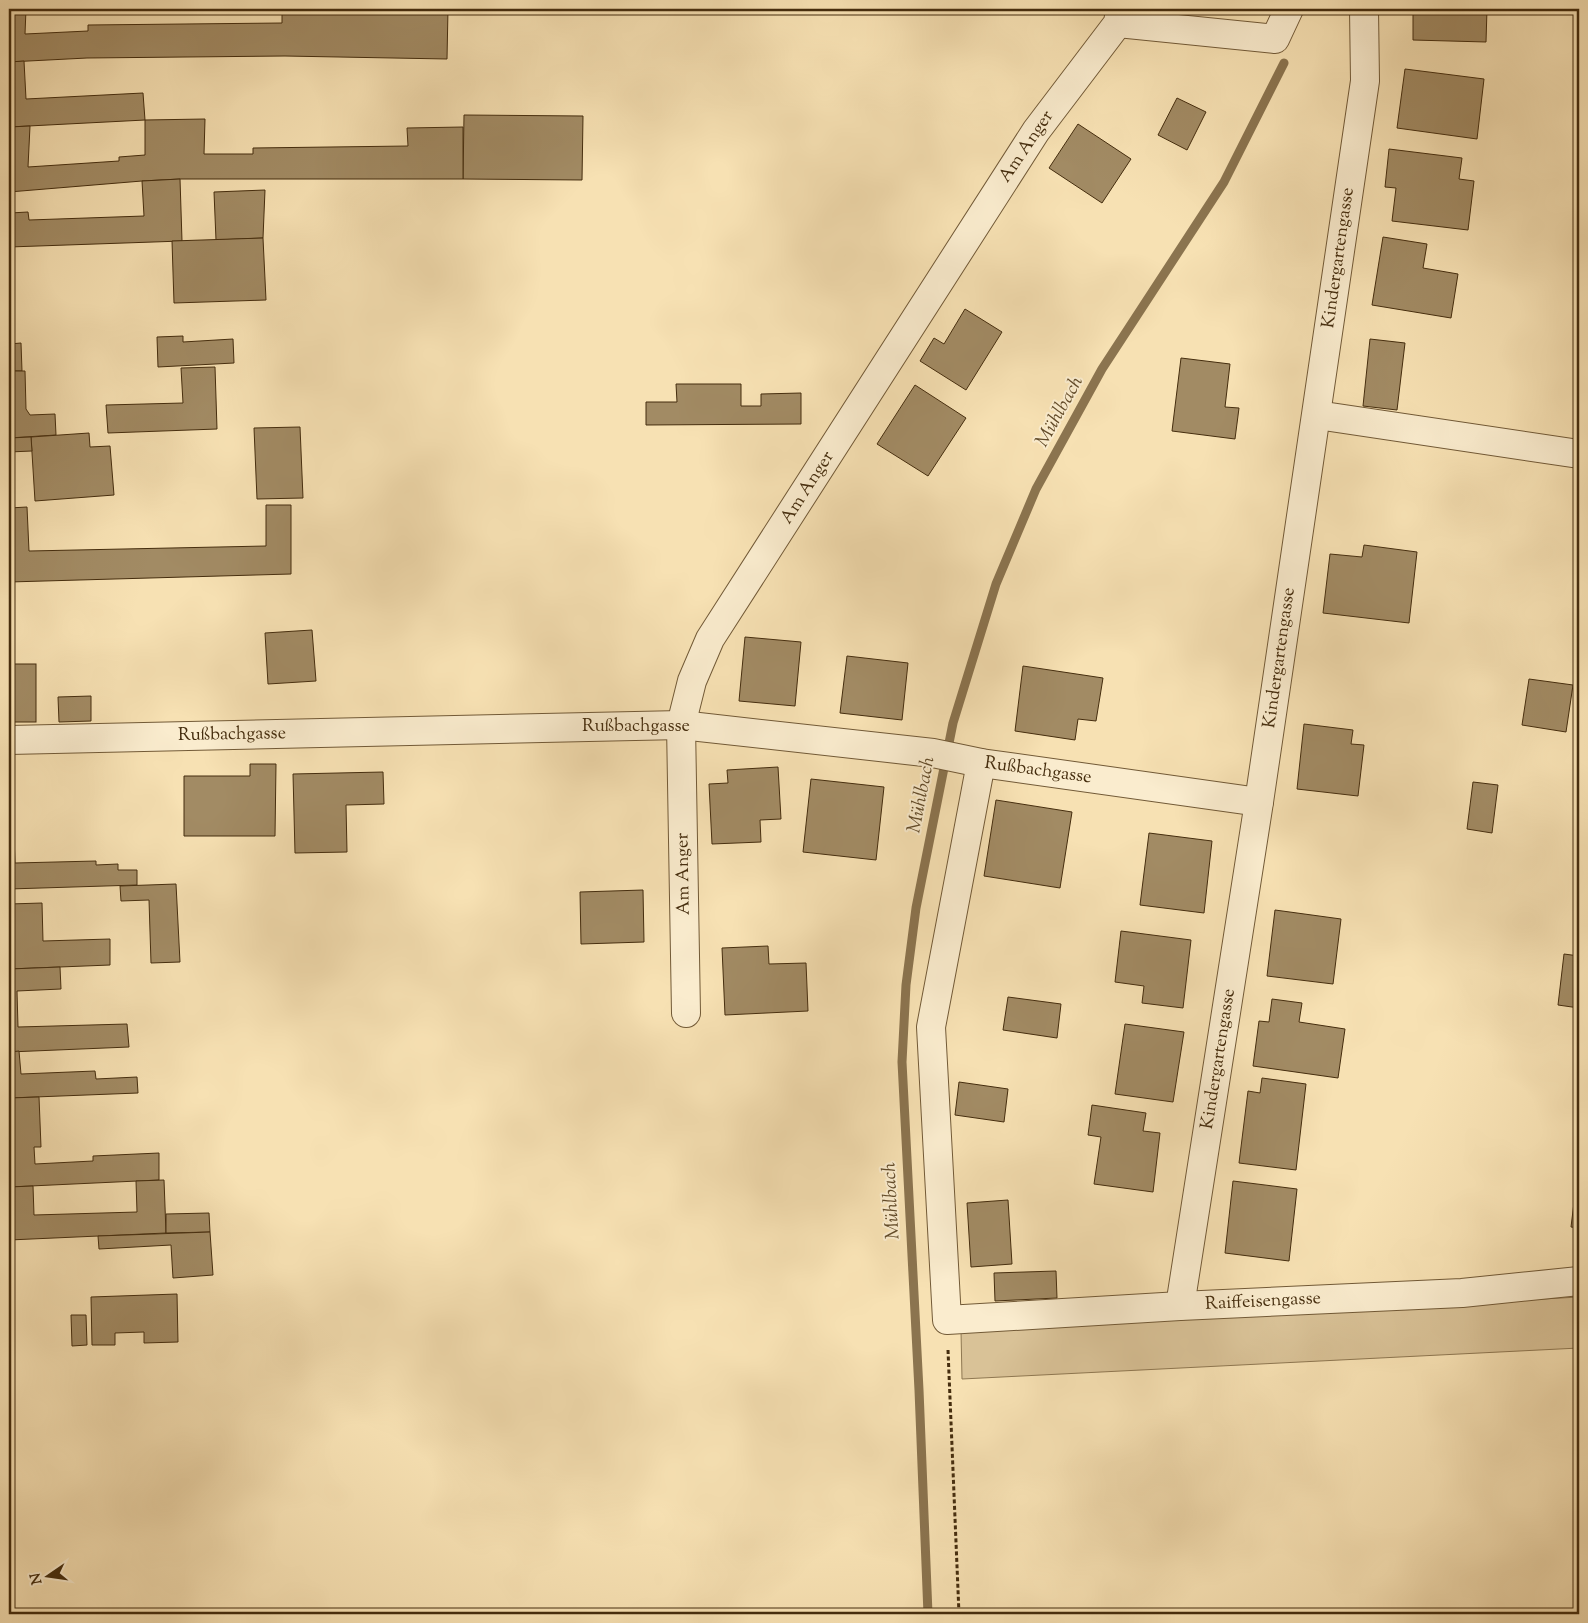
<svg xmlns="http://www.w3.org/2000/svg" width="1588" height="1623" font-family="'Sorts Mill Goudy',serif">
	<rect width="100%" height="100%" fill="#f7e1b3"/>
	<filter id="stains"><feTurbulence type="fractalNoise" baseFrequency=".004" numOctaves="4"/><feColorMatrix values="0 0 0 0 .2 0 0 0 0 .09 0 0 0 0 .02 0 0 0 .5 -.17"/></filter>
	<radialGradient id="worn" r=".72"><stop offset=".6" stop-color="#630" stop-opacity="0"/><stop offset="1" stop-color="#630" stop-opacity=".3"/></radialGradient>
	<!-- green -->
	<path fill="#d9c297" stroke="#8f7852" d="M1579 1297V1348L962 1379 961 1331Z"/>
	<g fill="none" stroke-linecap="round" stroke-linejoin="round">
		<!-- stream -->
		<path stroke="#8b744f" stroke-width="9" d="M928 1614 919 1390 902 1062 906 985 916 908 953 723 996 584 1036 489 1102 369 1224 182 1284 63"/>
	</g>
	<!-- building -->
	<g fill="#a28b64" stroke="#452d0e">
		<path d="M9 9H26L25 34 88 31V25L282 23V9H448L447 59 285 56 87 58 9 62Z"/>
		<path d="M1413 9H1487L1486 42 1413 40Z"/>
		<path d="M24 61 26 99 143 93 145 120 9 127V62Z"/>
		<path d="M1405 69 1484 79 1477 139 1397 128Z"/>
		<path d="M1177 98 1206 112 1187 150 1158 135Z"/>
		<path d="M464 115 583 116 582 180 463 179Z"/>
		<path d="M205 119 204 154H253V148L408 146 407 128 463 127V179H180L142 181 9 192V127L30 126 28 167 119 161V157L145 155V120Z"/>
		<path d="M1078 124 1131 159 1102 203 1049 168Z"/>
		<path d="M1389 149 1462 158 1459 179 1474 181 1468 230 1392 221 1396 188 1385 187Z"/>
		<path d="M180 179 182 241 9 247V192H10V213L28 212 29 220 144 216 142 181Z"/>
		<path d="M265 190 263 238 216 240 214 192Z"/>
		<path d="M1383 237 1427 244 1423 268 1458 274 1451 318 1372 305Z"/>
		<path d="M263 238 266 300 174 303 172 241Z"/>
		<path d="M965 309 1002 332 966 390 920 361 934 338 944 344Z"/>
		<path d="M183 336V342L233 339 234 363 158 367 157 337Z"/>
		<path d="M1370 339 1405 343 1397 410 1363 406Z"/>
		<path d="M21 343 22 371H9V344Z"/>
		<path d="M1181 358 1230 364 1225 407 1239 408 1235 439 1172 431Z"/>
		<path d="M215 367 217 429 108 433 106 405 183 403 181 368Z"/>
		<path d="M9 371H25L26 409 30 415 55 414 56 435 9 438Z"/>
		<path d="M676 384H741V406H761V394L801 393V424L646 425V402H677Z"/>
		<path d="M915 385 966 418 928 476 877 444Z"/>
		<path d="M300 427 303 498 257 499 254 428Z"/>
		<path d="M89 433 90 447 110 446 114 495 35 501 31 437Z"/>
		<path d="M31 437 32 451 9 452V438Z"/>
		<path d="M266 505H291V574L9 582V508L27 507 29 551 266 546Z"/>
		<path d="M1364 545 1417 552 1409 623 1323 613 1330 554 1362 557Z"/>
		<path d="M312 630 316 681 268 684 265 633Z"/>
		<path d="M745 637 801 642 795 706 739 701Z"/>
		<path d="M847 656 908 663 902 720 840 713Z"/>
		<rect x="9" y="664" width="27" height="58"/>
		<path d="M1023 666 1103 678 1096 721 1078 719 1075 740 1015 731Z"/>
		<path d="M1529 679 1573 685 1566 732 1522 725Z"/>
		<path d="M91 696V721L59 722 58 697Z"/>
		<path d="M1304 724 1353 730 1351 744 1364 745 1358 796 1297 789Z"/>
		<path d="M250 764H276L275 836H184V776H250Z"/>
		<path d="M778 767 781 819 760 820 761 842 712 844 709 784 728 783 727 770Z"/>
		<path d="M383 772 384 804 346 805 347 852 295 853 293 774Z"/>
		<path d="M811 779 884 787 876 860 803 852Z"/>
		<path d="M1473 782 1498 785 1492 833 1467 829Z"/>
		<path d="M996 800 1072 812 1060 888 984 876Z"/>
		<path d="M9 808H13L15 863 96 861V865L118 864V870H137V885L9 889Z"/>
		<path d="M1149 833 1212 841 1204 913 1140 905Z"/>
		<path d="M176 884 180 962 151 963 149 900 121 901 120 886Z"/>
		<path d="M643 890 644 942 581 944 580 892Z"/>
		<path d="M42 903 43 941 110 939V965L9 969V904Z"/>
		<path d="M1275 910 1341 919 1333 984 1267 976Z"/>
		<path d="M1121 931 1191 940 1183 1008 1142 1003 1144 986 1115 982Z"/>
		<path d="M768 946 769 964 806 963 808 1011 725 1015 722 948Z"/>
		<path d="M1564 954 1579 956V1008L1558 1005Z"/>
		<path d="M60 967 61 989 17 991 18 1027 127 1024 129 1047 9 1052V969Z"/>
		<path d="M1008 997 1061 1004 1057 1038 1003 1030Z"/>
		<path d="M1272 999 1302 1003 1299 1022 1345 1029 1338 1078 1253 1066 1259 1021 1269 1022Z"/>
		<path d="M1125 1024 1184 1032 1173 1102 1115 1094Z"/>
		<path d="M19 1051 21 1074 95 1071 96 1079 137 1077 138 1093 9 1098V1052Z"/>
		<path d="M1262 1078 1306 1084 1296 1170 1239 1163 1248 1091 1260 1093Z"/>
		<path d="M959 1082 1008 1089 1004 1122 955 1115Z"/>
		<path d="M39 1097 41 1147H34L35 1164 93 1161V1156L159 1153V1180L9 1187V1098Z"/>
		<path d="M1092 1105 1146 1113 1143 1131 1160 1133 1153 1192 1094 1184 1101 1137 1088 1135Z"/>
		<path d="M1578 1170H1579V1228L1571 1227Z"/>
		<path d="M164 1180 166 1233 9 1240V1187L33 1186 34 1215 137 1212 136 1181Z"/>
		<path d="M1233 1181 1297 1189 1289 1261 1225 1253Z"/>
		<path d="M1008 1200 1012 1264 971 1267 967 1203Z"/>
		<path d="M209 1213 210 1232 166 1233V1214Z"/>
		<path d="M210 1232 213 1275 173 1278 171 1245 99 1249 98 1236Z"/>
		<path d="M1056 1271 1057 1298 995 1301 994 1273Z"/>
		<path d="M177 1294 178 1342 144 1343V1332L115 1333V1345H92L91 1297Z"/>
		<path d="M71 1315H86L87 1345 72 1346Z"/>
	</g>
	<g fill="none" stroke-linecap="round" stroke-linejoin="round">
		<defs>
			<g id="minor">
				<path d="M1118 23 1275 39 1289 9"/>
				<path d="M1317 415 1579 454"/>
				<path d="M9 740 681 725 933 753 981 763 1259 802"/>
				<path d="M981 763 931 1027 947 1320 1180 1306 1462 1293 1579 1281"/>
				<path d="M686 1013 681 725 692 681 710 639 1036 131 1118 23 1120 9"/>
				<path d="M1180 1306 1259 802 1365 81 1364 9"/>
			</g>
		</defs>
		<!-- minor casing -->
		<use href="#minor" stroke="#725a37" stroke-width="30"/>
		<!-- path -->
		<path stroke="#452d0e" stroke-width="3" stroke-dasharray="4 2.5" stroke-linecap="butt" d="M948 1350 959 1614"/>
		<!-- minor -->
		<use href="#minor" stroke="#faecce" stroke-width="28"/>
	</g>
	<g text-anchor="middle" dominant-baseline="central" stroke-width="4" stroke-linejoin="round" paint-order="stroke">
		<!-- street labels -->
		<g font-size="18" fill="#452d0e" stroke="#faecce">
			<text transform="translate(1027 147) rotate(-56)">Am Anger</text>
			<text transform="translate(1339 258) rotate(-82)">Kindergartengasse</text>
			<text transform="translate(808 488) rotate(-57)">Am Anger</text>
			<text transform="translate(1280 658) rotate(-82)">Kindergartengasse</text>
			<text x="636" y="727">Rußbachgasse</text>
			<text transform="translate(232 735) rotate(-1)">Rußbachgasse</text>
			<text transform="translate(1038 771) rotate(8)">Rußbachgasse</text>
			<text transform="translate(684 874) rotate(-91)">Am Anger</text>
			<text transform="translate(1219 1059) rotate(-81)">Kindergartengasse</text>
			<text transform="translate(1263 1302) rotate(-3)">Raiffeisengasse</text>
		</g>
		<!-- water labels -->
		<g font-size="19" font-style="italic" fill="#624b29" stroke="#faecce">
			<text transform="translate(1060 412) rotate(-61)">Mühlbach</text>
			<text transform="translate(922 795) rotate(-79)">Mühlbach</text>
			<text transform="translate(892 1201) rotate(-93)">Mühlbach</text>
		</g>
	</g>
	<!-- margin -->
	<rect width="1588" height="1623" fill="none" stroke="#f7e1b3" stroke-width="30"/>
	<rect x="10" y="10" width="1568" height="1603" fill="none" stroke="#452d0e" stroke-width="2.5"/>
	<rect x="15" y="15" width="1558" height="1593" fill="none" stroke="#452d0e"/>
	<!-- north arrow -->
	<g transform="translate(48 1576) rotate(257)" stroke="#faecce" stroke-width="4" paint-order="stroke">
	<path d="M0-4L9 19L0 12L-9 19Z" fill="#452d0e"/>
	<text y="-8" font-size="14" font-weight="bold" text-anchor="middle" fill="#452d0e">N</text>
	</g>
	<rect width="100%" height="100%" filter="url(#stains)"/>
	<rect width="100%" height="100%" fill="url(#worn)"/>
</svg>
